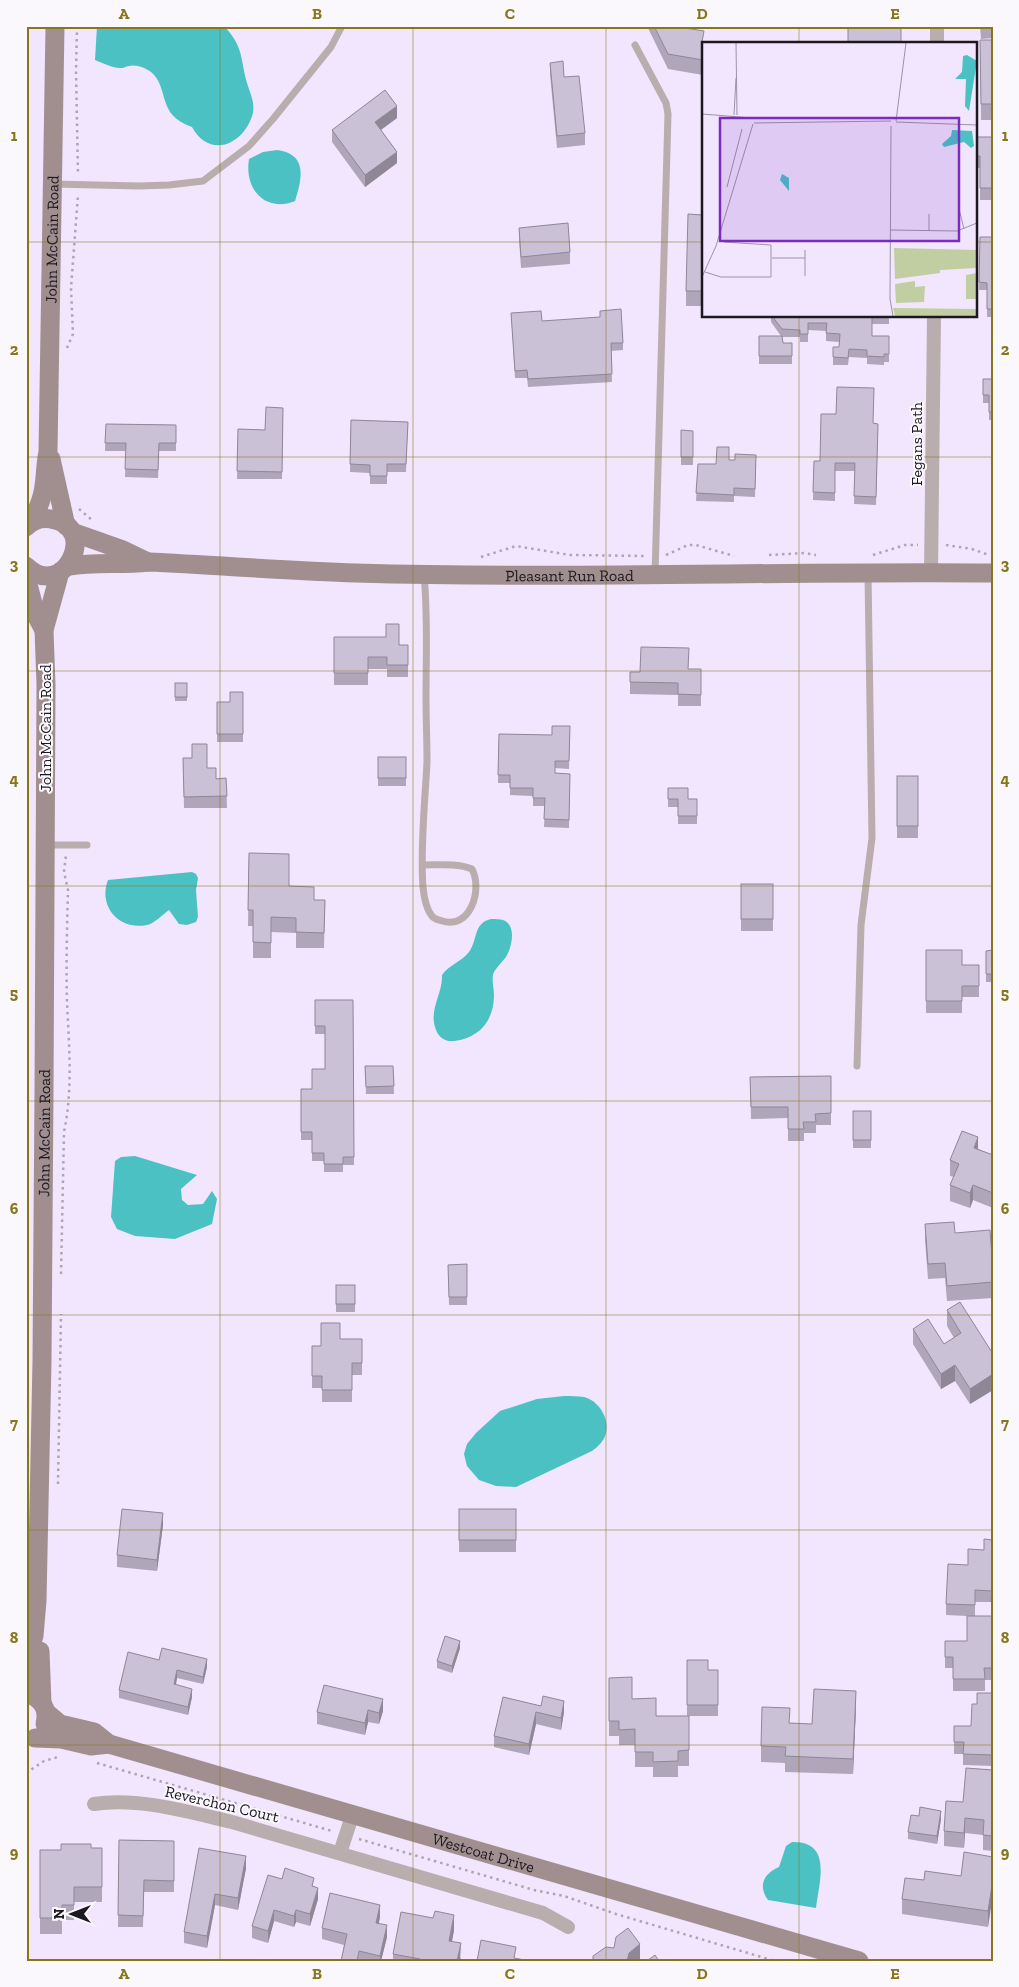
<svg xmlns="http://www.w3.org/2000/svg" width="1019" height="1987" font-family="'Zilla Slab',serif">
	<rect width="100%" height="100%" fill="#f1e6fe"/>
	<!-- water -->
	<g fill="#4bc1c3">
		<path d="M97 26H224C244 47 240 58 247 83 250 93 255 102 253 113 245 144 210 160 192 127 156 115 170 88 151 72 146 68 136 64 129 66 127 66 124 68 122 68 114 69 103 63 95 60Z"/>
		<path d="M277 150C308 154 302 179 295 201 265 213 244 189 249 159L263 152Z"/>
		<path d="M192 872 196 874 198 878 196 890 198 917 196 922 187 925 179 924 169 910C163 914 154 924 147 925 118 931 98 905 108 880Z"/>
		<path d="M491 919C495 919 500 919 503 920 517 925 512 947 506 957 502 962 497 967 494 972 491 979 494 988 494 995 494 1020 480 1038 454 1041 446 1042 439 1038 436 1030 428 1010 443 994 442 975 449 965 461 962 469 952 478 940 473 923 491 919Z"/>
		<path d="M135 1156 197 1175 181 1189 182 1200 188 1205 203 1204 212 1191 217 1199 212 1224 175 1239 135 1236 117 1229 111 1217 115 1161 121 1157Z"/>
		<path d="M564 1396C570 1396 578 1396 584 1397 603 1402 614 1428 601 1443 598 1446 595 1449 592 1451L516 1487 496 1486 479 1480 467 1466 464 1454 467 1444 476 1433 500 1411 537 1399Z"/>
		<path d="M792 1842C833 1841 819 1882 816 1908L768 1900C758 1886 763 1874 779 1867L786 1846Z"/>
	</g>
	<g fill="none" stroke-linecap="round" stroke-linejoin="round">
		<!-- path -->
		<g stroke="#ada4b7" stroke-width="2.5" stroke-dasharray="2.5 4" stroke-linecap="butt">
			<path d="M77 26 76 71 78 175"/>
			<path d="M67 348 73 334 71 288 78 195"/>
			<path d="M79 509 92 520"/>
			<path d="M946 545 972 549 989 555"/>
			<path d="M666 555 688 545H696L734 556"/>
			<path d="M769 555 804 553 816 555"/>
			<path d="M873 555 905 545H918"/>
			<path d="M481 557 516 546 570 555 645 556"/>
			<path d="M61 1274 64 1132C73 1089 69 1045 67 1002 66 965 67 927 68 890L64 872 66 855"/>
			<path d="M58 1484 61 1314"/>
			<path d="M97 1763 332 1831"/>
			<path d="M26 1773 44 1761 58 1757"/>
			<path d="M359 1839 534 1890 564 1896 616 1914 775 1961"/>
		</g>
		<!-- service -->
		<g stroke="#baadae" stroke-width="7">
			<path d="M635 45 666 103 668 114 655 575"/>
			<path d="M53 184 139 186 169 185 203 181 249 146 273 119 331 47 342 26"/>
			<path d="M46 845H87"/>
			<path d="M424 865C440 865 457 863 472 869 483 890 470 930 442 921 439 920 434 919 432 916 426 909 424 897 423 887 420 848 425 802 427 762 427 740 426 719 426 697 426 656 428 616 424 575"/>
			<path d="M857 1066 861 925 872 838 868 574"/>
		</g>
		<!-- minor -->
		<g stroke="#baadae" stroke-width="14">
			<path d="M937 44V26"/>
			<path d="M931 573 934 316"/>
			<path d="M94 1804C138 1797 189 1812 232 1822L543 1913 568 1927"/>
			<path d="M340 1853 353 1813"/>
		</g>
		<!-- secondary -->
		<g stroke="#a18f90" stroke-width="19">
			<path d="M51 459 66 526"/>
			<path id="s1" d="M32 522C36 512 41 503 43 492 46 478 45 465 48 452L55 26"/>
			<path d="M26 527C33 520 41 517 51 519 101 526 63 603 26 566"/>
			<path d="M72 532 123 550 148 562"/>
			<path id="s2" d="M69 566C95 562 122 565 148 562 217 565 287 571 356 573 568 579 780 571 993 573"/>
			<path d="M26 577 36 615 44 630"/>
			<path d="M40 1651 42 1703"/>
			<path id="s3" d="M26 1678 29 1652 34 1636 37 1601 42 1361 44 1093 46 685 44 630 60 572"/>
			<path d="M26 1693C41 1698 49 1708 45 1724"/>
			<path id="s4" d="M47 1713 60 1724 94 1732 109 1744 859 1961"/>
			<path d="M35 1738 61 1739 91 1746 109 1744"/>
		</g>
	</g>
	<!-- wall -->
	<g fill="#afa6b9">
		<path d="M647 26H687L686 28 704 42 703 44V75L668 69Z"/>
		<path d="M980 26H993V38L981 39Z"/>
		<path d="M980 40H993V120H981Z"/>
		<path d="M550 63 564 77 585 133V145L557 148 550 74Z"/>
		<path d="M397 118 381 130 397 163 365 187 332 142V130Z"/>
		<path d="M977 137H993V200H980V168H977Z"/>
		<path d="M703 215V306H686V291Z"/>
		<path d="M519 228 570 252V264L521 268 519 239Z"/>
		<path d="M980 237H993V317H987V290H979Z"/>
		<path d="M511 313 623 343V350L611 351 612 382 528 387 527 378H515Z"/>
		<path d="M771 316H889V324H872V336H889V362H884V365L867 364V358L849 357 848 365H833V347H839V342L826 341V331L808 330V342H800V337H782L783 343H792V364H759V336H781L771 322Z"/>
		<path d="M983 379H993V420H989V403H983Z"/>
		<path d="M283 408 282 479H237L238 429 265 430Z"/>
		<path d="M351 420 408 422 406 472H387V484H370V473L350 472Z"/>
		<path d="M874 423 878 424 876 505 854 504 855 471H835V501L813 500 814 461H820Z"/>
		<path d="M106 424 176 425V451H159L158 478 125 477 126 451H105Z"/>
		<path d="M681 430 693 431V465H681Z"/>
		<path d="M756 455 755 497 734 496V502L696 501 698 464H716L729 460H735Z"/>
		<path d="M334 637 399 645H408V677H387V669H368V685H334Z"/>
		<path d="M689 669H701V706H678V695L630 694V672H640Z"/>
		<rect x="175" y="683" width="12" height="18"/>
		<path d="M243 692V742H217V702H230Z"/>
		<path d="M570 726 569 769 555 768V773L570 774 569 828 544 827 545 806H533V796L510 795V783H498L499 734 552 735Z"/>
		<rect x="378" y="757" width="28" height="29"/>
		<path d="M183 758 207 768 216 779 226 778 227 808H184Z"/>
		<rect x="897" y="776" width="21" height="62"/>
		<path d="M668 788 688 799H697V824H678V807H668Z"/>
		<path d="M249 853 289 886 314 900H325L324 948H296V933L271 932V958H253V926H248Z"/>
		<rect x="741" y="884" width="32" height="47"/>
		<path d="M926 950 962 965H979V997H962V1013H926Z"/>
		<path d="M993 950V982H986V951Z"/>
		<path d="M315 1000H353L354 1165H343V1172H324V1161H312V1140H301V1089H312L325 1069V1034H315Z"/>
		<path d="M365 1066H393L394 1094H366Z"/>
		<path d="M831 1076V1125H816V1133H804V1141H788V1118L751 1119 750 1077Z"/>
		<rect x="853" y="1111" width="18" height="37"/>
		<path d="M978 1149 993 1155V1208L973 1200 970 1208 950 1201V1185L954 1177 950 1176V1160Z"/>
		<path d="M925 1224 993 1270V1298L947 1301 945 1278 928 1279 925 1240Z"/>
		<path d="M467 1264V1305H449L448 1265Z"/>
		<rect x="336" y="1285" width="19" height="27"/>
		<path d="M947 1310 993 1354V1390L970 1404 955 1381 941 1389 913 1344V1329L944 1344 954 1338 947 1326Z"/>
		<path d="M340 1339H362V1375H352V1402H322V1388H312V1346H321Z"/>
		<rect x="459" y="1509" width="57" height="43"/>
		<path d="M163 1525 157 1571 117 1567V1555Z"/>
		<path d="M993 1540V1614H991V1602H975V1616H993V1680H985V1691H953V1668H945V1641H967V1616L946 1615V1604L968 1565 984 1550Z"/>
		<path d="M460 1648 452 1673 437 1668V1661Z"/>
		<path d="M159 1660 207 1667 203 1684 177 1678 176 1685 192 1697 188 1715 119 1698V1690Z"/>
		<path d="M687 1660 708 1670H718V1716H689V1766H678V1777H653V1767H635V1745H619V1736H609V1678L632 1699 656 1716H687Z"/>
		<path d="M324 1685 383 1711 379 1724 368 1722 365 1735 317 1724V1712Z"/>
		<path d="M993 1693V1766L963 1765V1754H954V1726H971L977 1704Z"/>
		<path d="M503 1697 564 1712 561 1730 536 1724 529 1755 494 1747V1736Z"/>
		<path d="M856 1707 853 1774 785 1772V1763L761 1762V1746L790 1723 812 1724Z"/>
		<path d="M993 1770V1851L983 1850V1835L965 1833 964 1848 944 1846V1831L963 1802Z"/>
		<path d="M941 1819 937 1844 908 1839V1832Z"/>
		<path d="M119 1840 174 1841V1892H144L143 1927H118Z"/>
		<path d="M91 1848H102V1902H74V1920H62V1934H40V1850H61Z"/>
		<path d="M199 1848 246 1868 238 1910 215 1905 207 1948 184 1943V1932Z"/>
		<path d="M993 1857 988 1927 902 1914V1899L924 1880 961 1876Z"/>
		<path d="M282 1879 314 1886 318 1899 310 1926 296 1922 294 1927 274 1921 268 1943 252 1938V1926Z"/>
		<path d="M380 1917 379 1923 387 1937 381 1961H341L344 1945 322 1939V1928Z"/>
		<path d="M454 1930 452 1942 461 1959 460 1961H393V1954Z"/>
	</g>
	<!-- shaded-wall -->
	<g fill="#8e8796">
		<path d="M397 106V118L375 134V122Z"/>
		<path d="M397 152V163L365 187V175Z"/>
		<path d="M978 1137V1153L974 1148Z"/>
		<path d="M973 1185V1200L970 1208V1193Z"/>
		<path d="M955 1365V1381L941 1389V1374Z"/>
		<path d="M993 1374V1390L970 1404V1389Z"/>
		<path d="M163 1513V1525L157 1571V1560Z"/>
		<path d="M460 1641V1648L452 1673V1666Z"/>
		<path d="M207 1659V1667L203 1684V1677Z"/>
		<path d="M177 1670V1678L174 1692V1684Z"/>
		<path d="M192 1689V1697L188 1715V1707Z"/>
		<path d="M856 1691V1707L853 1774V1759Z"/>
		<path d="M383 1699V1711L379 1724V1713Z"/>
		<path d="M564 1701V1712L561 1730V1718Z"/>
		<path d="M368 1710V1722L365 1735V1723Z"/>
		<path d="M536 1712V1724L529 1755V1744Z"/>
		<path d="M941 1811V1819L937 1844V1836Z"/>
		<path d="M965 1818V1833L964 1848V1833Z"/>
		<path d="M246 1856V1868L238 1910V1898Z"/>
		<path d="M993 1879V1895L988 1927V1911Z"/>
		<path d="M318 1888V1899L310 1926V1914Z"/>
		<path d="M215 1894V1905L207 1948V1936Z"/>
		<path d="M380 1905V1917L376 1934V1923Z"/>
		<path d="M274 1910V1921L268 1943V1931Z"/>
		<path d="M296 1910V1922L294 1927V1916Z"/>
		<path d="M454 1915V1930L449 1956V1941Z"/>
		<path d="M387 1925V1937L381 1961H380V1956Z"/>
		<path d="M461 1943 460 1961H457Z"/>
		<path d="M640 1944V1960L639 1961H627L629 1953Z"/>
	</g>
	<!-- building -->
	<g fill="#cbc1d7" stroke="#8e8796">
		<path d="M654 26H685V28L704 31 702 42 711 44H703V60L668 54Z"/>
		<rect x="848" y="26" width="53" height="18"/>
		<path d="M980 40H993V104H981Z"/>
		<path d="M563 61 564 77 579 76 585 133 557 136 550 63Z"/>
		<path d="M385 90 397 106 375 122 397 152 365 175 332 130Z"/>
		<path d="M977 137H993V188H980V156H977Z"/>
		<path d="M688 214 703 215V291H686Z"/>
		<path d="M568 223 570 252 521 257 519 228Z"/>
		<path d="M980 237H993V309H987V283L979 282Z"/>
		<path d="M621 309 623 343H611L612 374 528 379 527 370 515 371 511 313 541 311 542 321 600 317V311Z"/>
		<path d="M772 316H872V336H889V354H884V357L867 356V350L849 349 848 358 833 357V347H839L840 334 826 333 827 323H808V334H800V330L782 329Z"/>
		<path d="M759 336H782L783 343H792V356H759Z"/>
		<path d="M983 379H993V412H989V395H983Z"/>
		<path d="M837 387 874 388 873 423 878 424 876 497 854 496 855 463H835V493L813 492 814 461H820L821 414H836Z"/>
		<path d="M266 407 283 408 282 472 237 471 238 429 265 430Z"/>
		<path d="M351 420 408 422 406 464H387V476H370V465L350 464Z"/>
		<path d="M106 424 176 425V443H159L158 470 125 469 126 443H105Z"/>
		<path d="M681 430 693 431V457H681Z"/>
		<rect x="992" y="432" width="1" height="20"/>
		<path d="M717 447H729V460H735V454L756 455 755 489 734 488V495L696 493 698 464H716Z"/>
		<rect x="992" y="473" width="1" height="18"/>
		<path d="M386 624H399V645H408V665H387V657H368V673H334V637H386Z"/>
		<path d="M641 647 689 648 688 669H701V695L678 694V683L630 682V672H640Z"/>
		<rect x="175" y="683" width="12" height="14"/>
		<path d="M230 692H243V734H217V702H230Z"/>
		<path d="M552 726H570L569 761H555V773L570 774 569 820 544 819 545 798H533V788H510V775H498L499 734 552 735Z"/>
		<path d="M192 744H207V768H216V779L226 778 227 796 184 797 183 758H192Z"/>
		<rect x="378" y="757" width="28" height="21"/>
		<rect x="897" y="776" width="21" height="50"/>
		<path d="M668 788H688V799H697V816H678V799H668Z"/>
		<path d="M249 853 289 854V886L314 887V900H325L324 933 296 932V918L271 917V943L253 942V910H248Z"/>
		<rect x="741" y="884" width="32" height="35"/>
		<path d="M926 950H962V965H979V986H962V1001H926Z"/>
		<path d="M993 950V974H986V951Z"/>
		<path d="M315 1000H353L354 1157H343V1164H324V1153H312V1132H301V1089H312V1069H325V1026H315Z"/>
		<path d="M365 1066H393L394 1086 366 1087Z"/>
		<path d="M831 1076V1113L815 1114 816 1122H803L804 1129H788V1107H751L750 1077Z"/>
		<rect x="853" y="1111" width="18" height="29"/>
		<path d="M962 1131 978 1137 974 1148 993 1155V1193L973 1185 970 1193 950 1185 959 1164 950 1160Z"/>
		<path d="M954 1222 955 1233 990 1230 993 1270V1282L947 1286 945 1263 928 1264 925 1224Z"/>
		<path d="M467 1264V1297H449L448 1265Z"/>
		<rect x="336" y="1285" width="19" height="19"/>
		<path d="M960 1302 993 1354V1374L970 1389 955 1365 941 1374 913 1329 928 1319 944 1344 961 1333 947 1310Z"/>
		<path d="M321 1323H340V1339H362V1363H352V1390H322V1376H312V1346H321Z"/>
		<path d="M122 1509 163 1513 157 1560 117 1555Z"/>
		<rect x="459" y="1509" width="57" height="31"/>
		<path d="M984 1539 993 1540V1602H991L992 1591 975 1590V1605L946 1604 948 1564 968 1565V1549L984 1550Z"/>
		<path d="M967 1616H993V1668H984L985 1679H953V1657H945V1641H967Z"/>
		<path d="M445 1636 460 1641 452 1666 437 1661Z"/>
		<path d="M162 1648 207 1659 203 1677 177 1670 174 1684 192 1689 188 1707 119 1690 128 1652 159 1660Z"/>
		<path d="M687 1660H708V1670H718V1705H687Z"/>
		<path d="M632 1677V1699L656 1698V1716H689V1750L678 1751V1761L653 1762V1752H635V1729L619 1730V1721H609V1678Z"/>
		<path d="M324 1685 383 1699 379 1713 368 1710 365 1723 317 1712Z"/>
		<path d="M814 1689 856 1691 853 1759 785 1756 786 1747 761 1746 762 1707 790 1708 789 1723 812 1724Z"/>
		<path d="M977 1693H993V1755L963 1754 964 1742H954V1726H971L972 1704H977Z"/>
		<path d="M543 1696 564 1701 561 1718 536 1712 529 1744 494 1736 503 1697 541 1706Z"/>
		<path d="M966 1768 993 1770V1836L983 1835 984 1820 965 1818 964 1833 944 1831 946 1801 963 1802Z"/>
		<path d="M920 1807 941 1811 937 1836 908 1832 911 1815 919 1816Z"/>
		<path d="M119 1840 174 1841V1881L144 1880 143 1916 118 1915Z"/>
		<path d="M61 1844H91V1848H102V1887H74V1905H62V1918H40V1850H61Z"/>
		<path d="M199 1848 246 1856 238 1898 215 1894 207 1936 184 1932Z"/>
		<path d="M964 1852 993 1857V1879L988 1911 902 1899 905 1878 924 1880 925 1871 961 1876Z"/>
		<path d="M285 1868 314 1878 312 1886 318 1888 310 1914 296 1910 294 1916 274 1910 268 1931 252 1926 268 1875 282 1879Z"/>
		<path d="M330 1893 380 1905 376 1923 387 1925 380 1956 359 1951 357 1961H341L347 1934 322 1928Z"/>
		<path d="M435 1911 454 1915 449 1941 461 1943 457 1961H420V1959L393 1954 401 1912 433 1918Z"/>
		<path d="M628 1928 640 1944 629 1953 627 1961H593V1956L606 1947 614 1948 616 1937Z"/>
		<path d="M481 1940 516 1947 514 1958 530 1961H477Z"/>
		<path d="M655 1955 659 1961H647Z"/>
	</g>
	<!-- grid -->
	<path fill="none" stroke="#86771a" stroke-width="1" stroke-opacity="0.55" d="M220 26V1961M413 26V1961M606 26V1961M799 26V44M26 242H703M975 242H993M799 316V1961M26 457H993M26 671H993M26 886H993M26 1101H993M26 1315H993M26 1530H993M26 1745H993"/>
	<g text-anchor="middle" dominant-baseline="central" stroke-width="4" stroke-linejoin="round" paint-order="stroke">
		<!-- street labels -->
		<g font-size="16" fill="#1c1820" stroke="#faf8fd">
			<text stroke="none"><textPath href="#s1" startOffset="285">John McCain Road</textPath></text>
			<text transform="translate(916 444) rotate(-90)">Fegans Path</text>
			<text stroke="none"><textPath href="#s2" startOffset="501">Pleasant Run Road</textPath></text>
			<text transform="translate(45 728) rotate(-90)">John McCain Road</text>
			<text stroke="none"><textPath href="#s3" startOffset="546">John McCain Road</textPath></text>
			<text transform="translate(222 1804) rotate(13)">Reverchon Court</text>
			<text stroke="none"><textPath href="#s4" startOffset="461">Westcoat Drive</textPath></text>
		</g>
	</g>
	<!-- overview -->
	<g transform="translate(702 42)">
		<rect width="275" height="275" fill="#f1e6fe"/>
		<path d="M192 206 275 208V226L238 228V231L193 237ZM275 231V257H264V233ZM213 239V245L223 244 222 260 194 261 193 242ZM191 266 275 267V274H193Z" fill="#c0cea1"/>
		<path d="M265 13 275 19 267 69 263 64 264 37H253L260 30 261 14ZM250 88 270 89 272 104 269 106 262 100 242 105 240 102 249 94ZM80 132 87 136V149L78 138Z" fill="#4bc1c3"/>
		<path fill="none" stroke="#9c94a5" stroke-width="1" d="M34 1 35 73M0 72 50 76M32 73 34 36M194 79 204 1M194 80 275 83M52 81 189 79M189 84 188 257 191 274M25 145 40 87M257 167 262 187M188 188 255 189 275 181M227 189V172M103 208V234M70 216H103M3 230 19 235H69V203L22 200M0 235 14 204 51 82"/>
		<path fill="#7b2cbf" fill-opacity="0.15" stroke="#7b2cbf" stroke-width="2.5" d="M18 76H257V199H18Z"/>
		<rect width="275" height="275" fill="none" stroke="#1c1820" stroke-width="2.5"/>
	</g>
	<!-- border -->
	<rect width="1019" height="1987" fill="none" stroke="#faf8fd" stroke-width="55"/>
	<!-- north arrow -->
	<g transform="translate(72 1914) rotate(270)" stroke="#faf8fd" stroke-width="4" paint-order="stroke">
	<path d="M0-4L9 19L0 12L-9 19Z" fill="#1c1820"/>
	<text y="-8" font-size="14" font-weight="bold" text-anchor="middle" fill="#1c1820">N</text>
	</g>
	<rect x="28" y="28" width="964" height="1932" fill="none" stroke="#86771a" stroke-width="2"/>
	<g font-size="16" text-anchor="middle" font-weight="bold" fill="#86771a">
		<text x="124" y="19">A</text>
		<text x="317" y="19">B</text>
		<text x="510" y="19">C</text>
		<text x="702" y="19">D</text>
		<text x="895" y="19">E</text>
		<text x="14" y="141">1</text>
		<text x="1005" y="141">1</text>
		<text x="14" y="355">2</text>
		<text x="1005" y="355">2</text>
		<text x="14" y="570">3</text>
		<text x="1005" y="570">3</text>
		<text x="14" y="785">4</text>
		<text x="1005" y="785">4</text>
		<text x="14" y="999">5</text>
		<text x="1005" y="999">5</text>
		<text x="14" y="1214">6</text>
		<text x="1005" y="1214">6</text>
		<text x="14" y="1429">7</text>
		<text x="1005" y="1429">7</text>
		<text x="14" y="1643">8</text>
		<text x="1005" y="1643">8</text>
		<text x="14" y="1858">9</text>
		<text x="1005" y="1858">9</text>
		<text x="124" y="1979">A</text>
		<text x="317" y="1979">B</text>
		<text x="510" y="1979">C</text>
		<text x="702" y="1979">D</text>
		<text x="895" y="1979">E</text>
	</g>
</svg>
